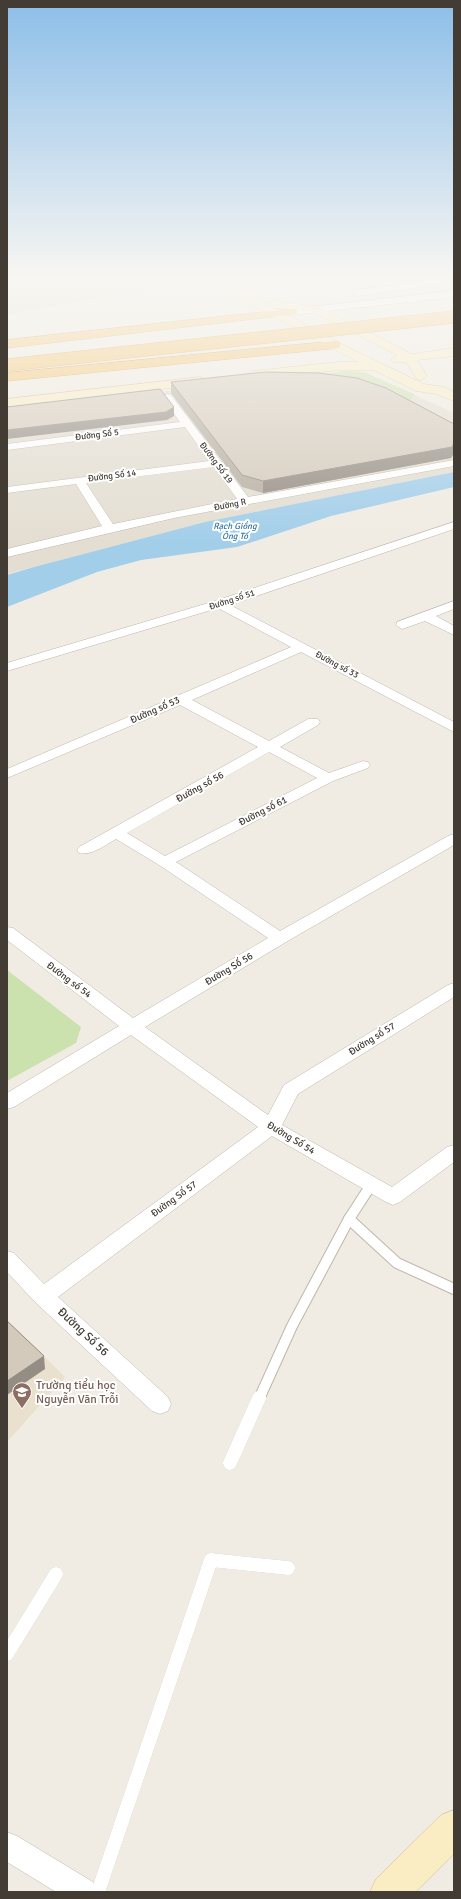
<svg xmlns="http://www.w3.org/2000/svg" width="461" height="1899" font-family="Signika,sans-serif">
	<rect width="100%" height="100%" fill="#f0ece3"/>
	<!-- residential -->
	<g fill="#e4ded2">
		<path d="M7 277H182L192 282 7 314Z"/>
		<path d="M347 371 364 372 454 413V472L205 522 7 574V409Z"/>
	</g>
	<!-- education -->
	<path fill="#e9e1ce" d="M7 1320 65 1377 7 1442Z"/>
	<!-- green -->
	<g fill="#cce2ae">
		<path d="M347 371 364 372 414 394 408 407 263 380Z"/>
		<path d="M7 970 81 1027 76 1043 7 1081Z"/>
	</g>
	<!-- water -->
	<path fill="#a2ceea" d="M454 472V487L331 516 237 547 141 560 97 572 7 607V575L34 567 205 522Z"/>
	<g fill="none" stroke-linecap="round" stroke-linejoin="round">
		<defs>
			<g id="service-far1">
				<path d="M371 1185 349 1219 397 1263 454 1289"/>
				<path d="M259 1399 292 1326 349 1219"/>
			</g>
			<g id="service">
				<path d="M230 1463 259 1398"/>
				<path d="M7 1654 56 1574"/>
				<path d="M98 1892 211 1560 288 1568"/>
			</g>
			<g id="minor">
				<path d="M448 277H454V282L357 296 353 293 357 290Z"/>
				<path d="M454 291V297L292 315 288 312 292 309Z"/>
				<path d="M167 394 171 395 248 497 454 460V466L174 518 7 557V549L102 526 76 484 7 493V487L209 461 185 427 7 450V444L180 422 162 397ZM214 467 237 499 113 524 86 483Z"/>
				<path d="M454 522V529L230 605 454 722V732L301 652 192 700 269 741 308 719H318L320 722 318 725 280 747 329 773 363 761 368 762 370 765 368 768 333 781 176 862 280 931 448 836 454 834V845L286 942 145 1027 268 1115 284 1085 448 985 454 983V997L298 1094 282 1125 392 1187 447 1147 454 1145V1162L400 1202 393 1205 386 1202 272 1136 58 1297 168 1397 171 1404 168 1411 160 1414 152 1411 35 1302 7 1272V1251L14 1253 44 1284 258 1127 131 1035 14 1107 7 1109V1093L119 1026 7 940V927L13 928 133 1018 268 938 159 865 116 839C105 845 92 856 79 853L77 850 79 847 258 747 180 705 7 778V769L291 647 218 608 7 671V663L215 601ZM269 752 317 778 165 856 127 833Z"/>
				<path d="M454 601V609L436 616 454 626V635L425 621 402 629 396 625 397 622Z"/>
				<path d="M7 1832 17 1836 93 1882 97 1892H56L7 1862Z"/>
			</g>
			<g id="secondary">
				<path d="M200 277H214L269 304 270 302 274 301 320 307 412 354 454 348V356L417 360 427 376 421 380 417 379 406 362H393L391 359 397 355 313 312 275 308 349 348 424 384 444 387 454 392V401L436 394 416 391 374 370H339L253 379 249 378 247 375 253 371 339 362H358Z"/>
				<path d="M201 377 207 381 205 384 7 407V399Z"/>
				<path d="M454 1810V1854L416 1892H370L376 1879 441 1815Z"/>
			</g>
			<g id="motorway">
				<path d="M292 309 296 310 298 312 296 314 7 348V340Z"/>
				<path d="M335 341 339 342 341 345 339 348 7 381V373Z"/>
			</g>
		</defs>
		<!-- service-far1 casing -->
		<use href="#service-far1" stroke="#beb6aa" stroke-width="12"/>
		<!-- service casing -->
		<use href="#service" stroke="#beb6aa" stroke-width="14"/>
		<!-- minor casing -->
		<use href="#minor" stroke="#beb6aa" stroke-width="1"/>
		<!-- secondary casing -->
		<use href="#secondary" stroke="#cebe96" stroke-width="1"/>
		<!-- motorway casing -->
		<use href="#motorway" stroke="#d2983c" stroke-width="1"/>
		<!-- service-far1 -->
		<use href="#service-far1" stroke="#fff" stroke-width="10"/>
		<!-- service -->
		<use href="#service" stroke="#fff" stroke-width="14"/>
		<!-- minor -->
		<use href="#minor" fill="#fff" fill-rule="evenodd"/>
		<!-- secondary -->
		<use href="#secondary" fill="#faecc3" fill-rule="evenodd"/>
		<!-- motorway -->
		<use href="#motorway" fill="#f4c46b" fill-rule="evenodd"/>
		<defs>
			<path id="motorway-bridge" d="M7 365 454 317"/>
		</defs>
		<!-- motorway-bridge casing -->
		<use href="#motorway-bridge" stroke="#d2983c" stroke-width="13" stroke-linecap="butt"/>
		<!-- motorway-bridge -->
		<use href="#motorway-bridge" stroke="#f4c46b" stroke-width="12"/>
	</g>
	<!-- wall -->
	<path fill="#b6aea2" d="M171 382 454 424V453L451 458 263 493 242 487 171 393Z"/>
	<!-- shaded-wall -->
	<g fill="#948d84">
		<path d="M174 407V416L167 420 7 439V430Z"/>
		<path d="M454 443V453L451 458 263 493V481Z"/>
		<path d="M44 1356 45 1369 7 1395V1381Z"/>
	</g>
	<!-- building -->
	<g fill="#d4cabc" stroke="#948d84">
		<path d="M265 372 319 373 357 378 386 388 454 424V443L452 447 263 481 242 475 171 382Z"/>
		<path d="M160 389 174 407 166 412 7 430V407Z"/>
		<path d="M7 1321 44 1356 7 1381Z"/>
	</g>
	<!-- sky -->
	<linearGradient id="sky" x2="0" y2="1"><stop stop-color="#8cbee9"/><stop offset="0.51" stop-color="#f8f6f2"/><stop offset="1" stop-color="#f8f6f2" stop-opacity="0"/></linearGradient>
	<rect width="461" height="543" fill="url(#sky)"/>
	<!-- icons -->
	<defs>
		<symbol id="school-pin" viewBox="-11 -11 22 30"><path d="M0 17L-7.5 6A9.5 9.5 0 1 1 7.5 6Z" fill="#8d6e63" stroke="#fff"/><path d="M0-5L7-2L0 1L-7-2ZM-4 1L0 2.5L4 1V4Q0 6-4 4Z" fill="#fff"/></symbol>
	</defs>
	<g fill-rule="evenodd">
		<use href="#school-pin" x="11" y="1381" width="22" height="30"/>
	</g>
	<g text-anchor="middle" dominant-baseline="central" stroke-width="4" stroke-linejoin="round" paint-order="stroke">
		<!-- far-street labels -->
		<g font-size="9" fill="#423c34" stroke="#fff">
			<text transform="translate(97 435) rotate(-7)">Đường Số 5</text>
			<text transform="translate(216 463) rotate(53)">Đường Số 19</text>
			<text transform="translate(112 476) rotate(-7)">Đường Số 14</text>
			<text transform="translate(230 505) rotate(-11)">Đường R</text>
			<text transform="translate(232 600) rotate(-18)">Đường số 51</text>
			<text transform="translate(337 665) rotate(28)">Đường số 33</text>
		</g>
		<!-- far-water labels -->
		<g font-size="9" font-style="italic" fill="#3578a5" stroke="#fff">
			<text x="235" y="526">Rạch Giồng<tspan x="235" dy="10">Ông Tố</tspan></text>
		</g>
		<!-- street labels -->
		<g font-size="10" fill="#423c34" stroke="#fff">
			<text transform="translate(155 710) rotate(-24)">Đường số 53</text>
			<text transform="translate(200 787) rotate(-29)">Đường số 56</text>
			<text transform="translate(263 811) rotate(-27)">Đường số 61</text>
			<text transform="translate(229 969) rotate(-31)">Đường Số 56</text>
			<text transform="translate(69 980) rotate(37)">Đường số 54</text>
			<text transform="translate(372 1039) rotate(-32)">Đường số 57</text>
			<text transform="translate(291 1138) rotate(31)">Đường Số 54</text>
			<text transform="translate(174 1199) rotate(-36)">Đường Số 57</text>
		</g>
		<!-- near-street labels -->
		<g font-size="12" fill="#423c34" stroke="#fff">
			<text transform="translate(83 1332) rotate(43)">Đường Số 56</text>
		</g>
		<!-- near-education labels -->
		<g font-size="12" fill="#785e54" stroke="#fff" text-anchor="start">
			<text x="36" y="1385">Trường tiểu học<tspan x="36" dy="14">Nguyễn Văn Trỗi</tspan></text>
		</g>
	</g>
	<!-- border -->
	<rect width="461" height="1899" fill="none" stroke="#423c34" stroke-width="16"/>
</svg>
